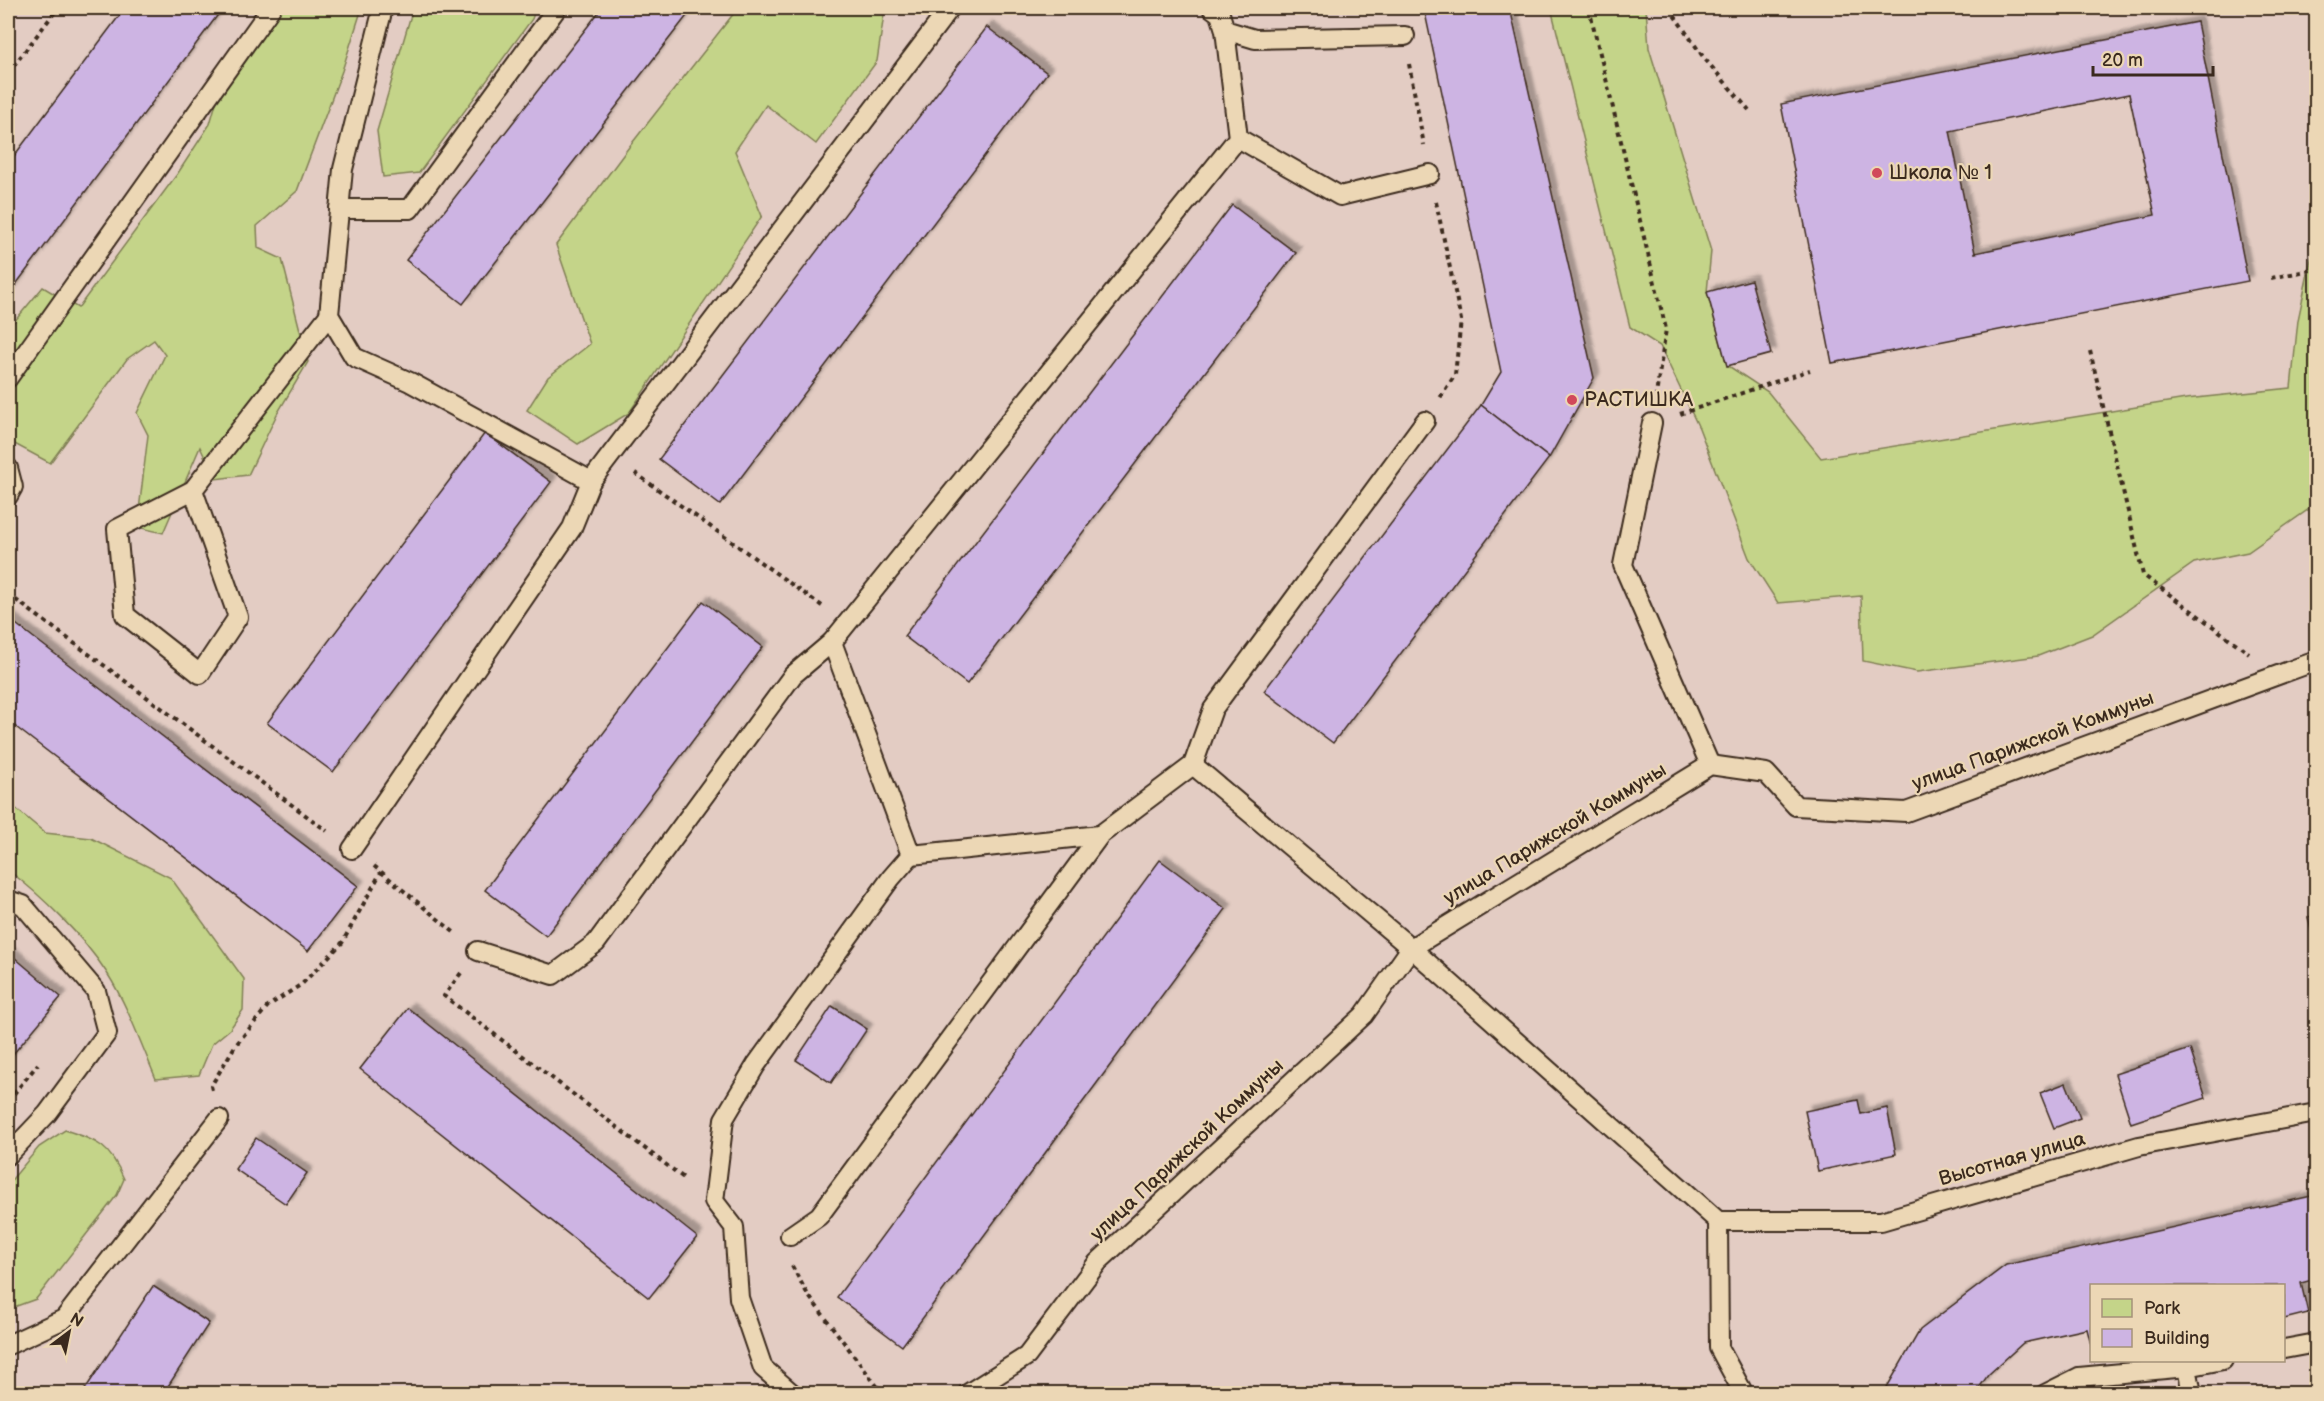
<svg xmlns="http://www.w3.org/2000/svg" width="2324" height="1401" font-family="'Balsamiq Sans',sans-serif">
	<defs>
		<filter id="shadow"><feDropShadow dx="5.5" dy="-5.5" stdDeviation="1.5" flood-color="#0004"/></filter>
	</defs>
	<rect width="100%" height="100%" fill="#e3ccc3"/>
	<filter id="ink" filterUnits="userSpaceOnUse"><feTurbulence type="fractalNoise" baseFrequency=".0167" numOctaves="2"/><feDisplacementMap in="SourceGraphic" scale="12" xChannelSelector="R" yChannelSelector="G"/><feConvolveMatrix kernelMatrix="1 2 1 2 8 2 1 2 1" color-interpolation-filters="sRGB"/></filter>
	<g filter="url(#ink)">
		<!-- green -->
		<g fill="#c4d489" stroke="#807f54" stroke-width="1.5">
			<path d="M276 8H362L342 71 297 191 257 226 258 248 282 259 308 362 277 414 248 475 215 479 200 447 163 533 137 527 148 435 137 413 165 355 154 340 127 359 50 463 9 441 8 437V329L43 287 78 308 178 173 210 124 231 50Z"/>
			<path d="M413 8H536L532 19 419 173 383 177 377 131Z"/>
			<path d="M738 8H885L877 61 816 144 766 105 735 151 762 216 629 413 578 444 527 410 548 377 590 344 556 245 629 147Z"/>
			<path d="M1551 8H1646L1649 48 1711 251 1707 292 1727 365 1768 392 1821 458 2186 399 2291 388 2298 320 2316 236V504L2248 552 2194 563 2092 635 2038 656 1917 672 1863 661 1861 596 1778 603 1749 558 1699 428 1660 346 1630 327Z"/>
			<path d="M8 802 45 833 91 838 171 878 244 979 243 1010 230 1029 212 1044 199 1075 156 1079C141 1044 128 1006 107 973 83 936 42 896 8 870Z"/>
			<path d="M65 1130C99 1141 110 1146 124 1179L117 1195 36 1299 14 1307 8 1306V1184L39 1147Z"/>
		</g>
		<!-- building -->
		<g fill="#cdb4e3" stroke="#3b2a1e" stroke-width="1.5" fill-rule="evenodd" filter="url(#shadow)">
			<path d="M125 8H223L8 295V164Z"/>
			<path d="M602 8H693L463 304 406 260Z"/>
			<path d="M1424 8H1510L1594 378 1549 458 1481 405 1501 372Z"/>
			<path d="M2197 22 2248 281 1832 363 1781 104ZM2129 94 2155 215 1975 253 1950 131Z"/>
			<path d="M987 27 1047 73 720 505 659 459Z"/>
			<path d="M1232 205 1296 253 967 684 904 636Z"/>
			<path d="M1751 280 1771 354 1727 366 1707 292Z"/>
			<path d="M1481 405 1549 458 1333 743 1264 691Z"/>
			<path d="M485 433 551 482 333 772 267 723Z"/>
			<path d="M703 601 763 647 546 936 485 890Z"/>
			<path d="M8 618 358 886 308 951 8 721Z"/>
			<path d="M1160 860 1226 909 902 1346 837 1297Z"/>
			<path d="M2316 915V952L2308 917Z"/>
			<path d="M8 952 61 997 8 1060Z"/>
			<path d="M832 1006 867 1029 831 1083 796 1060Z"/>
			<path d="M408 1008 697 1237 649 1298 360 1069Z"/>
			<path d="M2190 1049 2206 1098 2131 1123 2115 1074Z"/>
			<path d="M2066 1083 2080 1118 2054 1128 2040 1093Z"/>
			<path d="M1858 1100 1861 1114 1887 1108 1896 1154 1818 1171 1805 1111Z"/>
			<path d="M256 1138 307 1173 286 1204 235 1169Z"/>
			<path d="M2316 1195V1279L2301 1283 2308 1313 2284 1319V1286H2092V1349L2087 1329 2023 1343 1988 1375 1975 1394H1883L1920 1330 2006 1265Z"/>
			<path d="M153 1286 209 1323 163 1394H82Z"/>
		</g>
		<g fill="none" stroke-linecap="round" stroke-linejoin="round">
			<defs>
				<g id="service">
					<path d="M383 8 343 169 329 315 354 357 410 382 591 481"/>
					<path d="M1225 30 1255 39 1405 36"/>
					<path d="M1238 138 1340 196 1430 174"/>
					<path d="M339 209H410L557 8"/>
					<path d="M8 378 271 8"/>
					<path d="M1652 423 1623 565 1710 765"/>
					<path d="M8 468 13 487 8 496"/>
					<path d="M193 490 117 529 125 615 200 674 238 617 193 490 329 315"/>
					<path d="M1193 765 1411 948 1718 1221 1719 1348 1744 1394"/>
					<path d="M352 849 572 528 591 481 950 8"/>
					<path d="M911 855 1100 835"/>
					<path d="M8 900 23 905 96 991 107 1033 47 1114 8 1155"/>
					<path d="M478 951 553 975 596 943 793 675 832 642"/>
					<path d="M1718 1221H1881L2139 1146 2316 1113"/>
					<path d="M790 1236 819 1216 1100 835 1193 765 1213 709 1425 421"/>
					<path d="M8 1345 64 1319 219 1119"/>
					<path d="M2284 1349 2316 1343"/>
					<path d="M793 1394 763 1368 739 1298 734 1227 714 1201 724 1119 756 1065 891 878 911 855 832 642 1238 138 1225 30 1220 14 1212 8"/>
					<path d="M967 1394 1027 1356 1098 1262 1364 1015 1411 948 1710 765 1766 773 1796 806 1906 812 2316 661"/>
					<path d="M2045 1394 2079 1377 2187 1367"/>
					<path d="M2192 1394 2187 1367 2223 1360"/>
				</g>
			</defs>
			<!-- service casing -->
			<use href="#service" stroke="#3b2a1e" stroke-width="22"/>
			<!-- path -->
			<g stroke="#3b2a1e" stroke-width="4" stroke-dasharray="4.5 4.5" stroke-linecap="butt">
				<path d="M1589 8 1666 329 1656 395"/>
				<path d="M1669 8 1704 58 1749 110"/>
				<path d="M1409 64 1424 145"/>
				<path d="M8 73 58 8"/>
				<path d="M1436 202 1461 320 1455 375 1440 398"/>
				<path d="M2271 278 2316 269"/>
				<path d="M2090 351 2143 575 2249 653"/>
				<path d="M1680 414 1810 370"/>
				<path d="M635 473 822 606"/>
				<path d="M8 594 327 831"/>
				<path d="M374 866 456 934"/>
				<path d="M461 973 444 996 685 1179"/>
				<path d="M212 1090 211 1086 235 1046 268 1006 302 984 342 943 381 872"/>
				<path d="M8 1101 38 1064"/>
				<path d="M792 1266 808 1295 883 1394"/>
			</g>
			<!-- service -->
			<use href="#service" stroke="#ecd7b5" stroke-width="18"/>
		</g>
	</g>
	<!-- markers -->
	<g fill="#d1495b" stroke="#ecd7b5" stroke-width="2">
		<circle cx="1877" cy="173" r="6"/>
		<circle cx="1572" cy="400" r="6"/>
	</g>
	<g text-anchor="middle" dominant-baseline="central" stroke-width="4.5" stroke-linejoin="round" paint-order="stroke">
		<!-- poi labels -->
		<g font-size="20" fill="#3b2a1e" stroke="#ecd7b5" text-anchor="start">
			<text x="1889" y="173">Школа № 1</text>
			<text x="1584" y="400">РАСТИШКА</text>
		</g>
		<!-- street labels -->
		<g font-size="20" fill="#3b2a1e" stroke="#ecd7b5">
			<text transform="translate(2033 741) rotate(-20)">улица Парижской Коммуны</text>
			<text transform="translate(1555 834) rotate(-31)">улица Парижской Коммуны</text>
			<text transform="translate(1187 1150) rotate(-43)">улица Парижской Коммуны</text>
			<text transform="translate(2012 1159) rotate(-16)">Высотная улица</text>
		</g>
	</g>
	<!-- margin -->
	<rect width="2324" height="1401" fill="none" stroke="#ecd7b5" stroke-width="30"/>
	<rect x="15" y="15" width="2294" height="1371" fill="none" stroke="#3b2a1e" stroke-width="2" filter="url(#ink)"/>
	<!-- legend -->
	<rect x="2090" y="1284" width="195" height="78" fill="#ecd7b5" stroke="#a59279" stroke-width="1.5"/>
	<rect x="2102" y="1299" width="30" height="18" fill="#c4d489" stroke="#a59279" stroke-width="1.5"/>
	<text x="2144" y="1314" font-size="18" fill="#3b2a1e">Park</text>
	<rect x="2102" y="1329" width="30" height="18" fill="#cdb4e3" stroke="#a59279" stroke-width="1.5"/>
	<text x="2144" y="1344" font-size="18" fill="#3b2a1e">Building</text>
	<!-- north arrow -->
	<g transform="translate(69 1332) rotate(32)" stroke="#ecd7b5" stroke-width="4.5" paint-order="stroke">
	<path d="M0-4.5L10 22L0 15L-10 22Z" fill="#3b2a1e"/>
	<text y="-9" font-size="16" font-weight="bold" text-anchor="middle" fill="#3b2a1e">N</text>
	</g>
	<!-- scale -->
	<path d="M2093 66v9h120v-9" fill="none" stroke="#3b2a1e" stroke-width="3"/>
	<text x="2102" y="66" font-size="18" fill="#3b2a1e" stroke="#ecd7b5" stroke-width="4.5" paint-order="stroke">20 m</text>
</svg>
